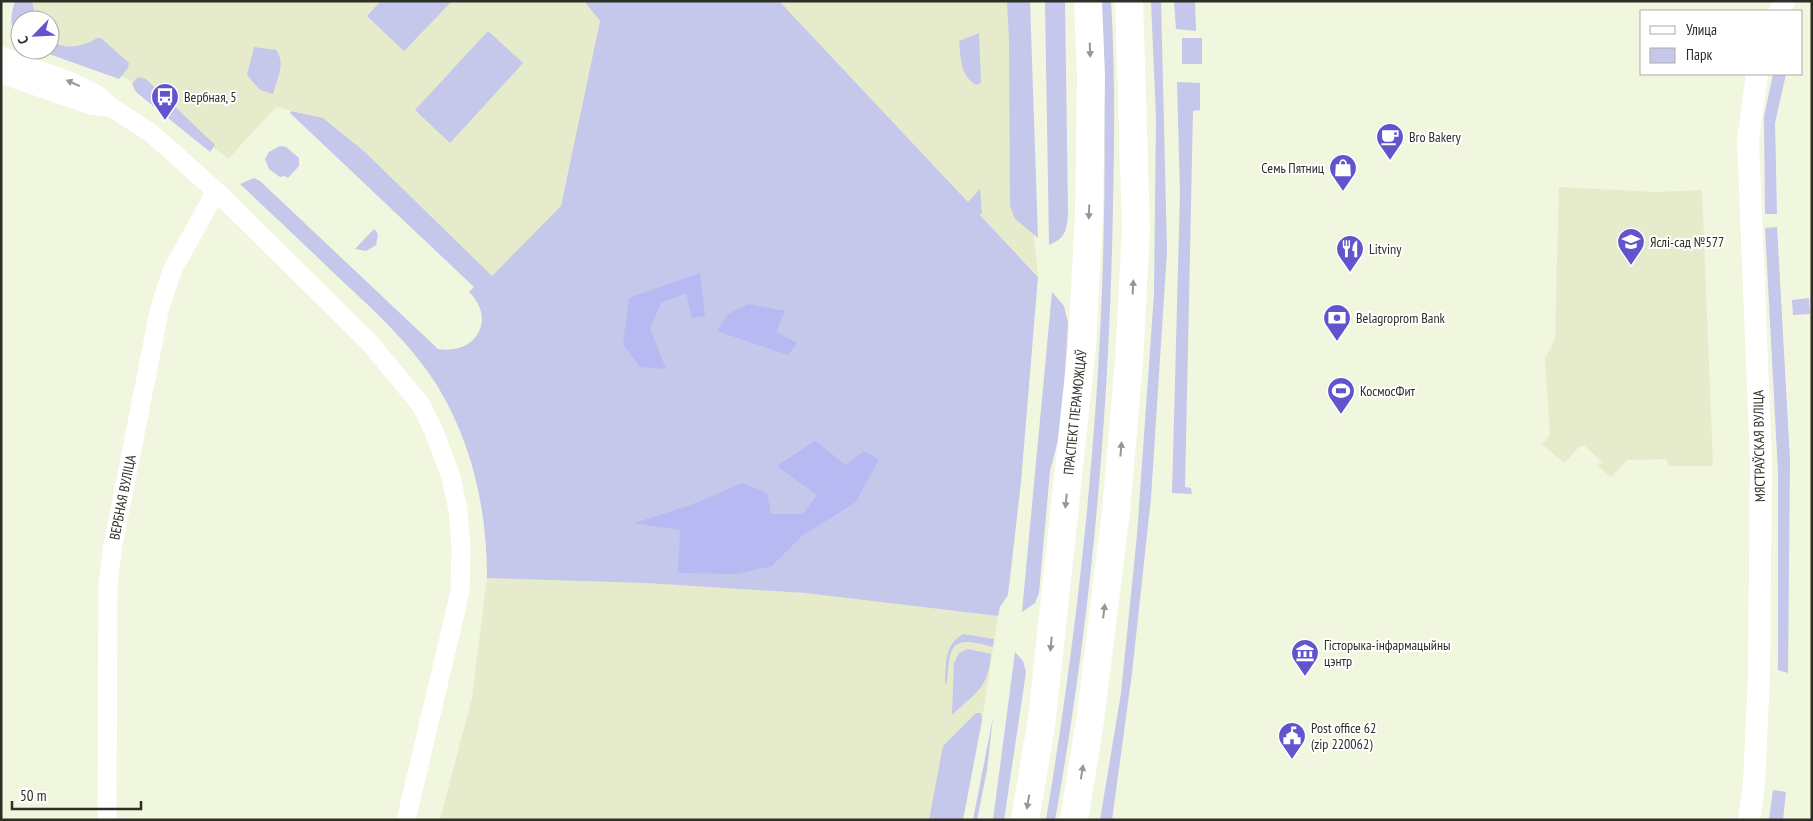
<svg xmlns="http://www.w3.org/2000/svg" width="1813" height="821" font-family="'PT Sans Narrow',sans-serif">
	<rect width="100%" height="100%" fill="#f1f6de"/>
	<!-- built -->
	<g fill="#e5ebcb">
		<path d="M21 1H584L600 21 561 207 492 277 365 152 323 118 276 107 228 159 129 80 85 58 50 46V20H31Z"/>
		<path d="M779 1H1011L1038 277V276Z"/>
		<path d="M1559 187 1656 192 1702 190 1713 466H1668L1667 459 1627 460 1611 477 1598 466 1602 462 1585 446H1580L1564 463 1542 444 1550 435 1545 359 1555 339Z"/>
		<path d="M487 578 645 583 805 593 998 616 982 720 958 820H440L472 698Z"/>
	</g>
	<!-- green -->
	<g fill="#c5c7eb">
		<path d="M15 1H32L36 20H20V43C9 29 10 18 15 1Z"/>
		<path d="M381 1H452L404 51 367 16Z"/>
		<path d="M584 1H779L968 202 980 189 982 214 980 215 1038 277 1021 482 1008 595 1000 607 998 616 805 593 645 583 487 578C487 511 473 445 438 387 412 345 375 311 339 278 306 246 273 215 240 184L254 178 260 181 438 349C476 355 497 319 469 292L474 287 290 113 291 111 323 118 365 152 492 276 561 206 600 21Z"/>
		<path d="M1007 1H1030L1038 238 1015 219 1010 206 1009 39Z"/>
		<path d="M1045 1H1065L1068 213C1067 229 1066 238 1049 245Z"/>
		<path d="M1101 1H1111C1116 84 1114 166 1112 249 1107 440 1089 631 1055 820H1046C1091 550 1114 275 1101 1Z"/>
		<path d="M1151 1H1161L1167 251 1151 498 1132 673 1112 820H1100L1121 693 1137 535 1154 294 1156 118Z"/>
		<path d="M1174 1H1195L1196 31 1176 29Z"/>
		<path d="M488 31 523 63 450 143 415 110Z"/>
		<path d="M979 33 981 83 976 85C960 75 961 59 959 41Z"/>
		<path d="M97 38H101L129 63 128 68 119 79 38 50H50V39C62 51 84 47 97 38Z"/>
		<rect x="1182" y="38" width="20" height="26"/>
		<path d="M254 47 276 50C286 63 277 79 273 94L260 90 247 75Z"/>
		<path d="M1773 74H1786L1775 123 1777 214H1765L1764 117Z"/>
		<path d="M138 77 146 79 215 145 210 152 136 92 132 84Z"/>
		<path d="M1177 82 1200 83V110L1193 111 1185 487 1191 488 1192 494 1172 493 1180 193Z"/>
		<path d="M280 146 286 147 299 158V166L288 178 285 176 280 177 269 169 265 159 269 152Z"/>
		<path d="M1777 227 1790 460 1788 673 1778 670V472L1765 228Z"/>
		<path d="M374 229 378 234 376 245 366 251 355 249Z"/>
		<path d="M1052 292 1064 306 1068 323 1062 425 1050 471 1039 593 1035 603 1022 612Z"/>
		<path d="M1809 298 1810 314 1793 315 1792 300Z"/>
		<path d="M963 634 994 639 993 647C950 635 950 644 947 683L945 684C946 664 944 645 963 634Z"/>
		<path d="M968 649 991 654C988 689 976 692 952 715L954 663 959 653Z"/>
		<path d="M1015 652 1023 661 1026 672 1004 820H993Z"/>
		<path d="M976 713H981L982 720 963 820H929L943 746Z"/>
		<path d="M993 717 987 770 977 820H973Z"/>
		<path d="M1773 790 1786 792 1783 820H1769Z"/>
	</g>
	<!-- forest -->
	<g fill="#b7b9f2">
		<path d="M700 273 705 316 692 318 686 293 661 303 650 328 666 369 640 367 623 344 629 298Z"/>
		<path d="M748 304 785 311 776 332 797 343 788 355 717 331 728 314Z"/>
		<path d="M815 441 846 465 864 451 879 459 856 502 803 535 772 566 736 574 678 573 680 530 634 523 688 506 743 483 767 493 771 514H803L817 495 777 466Z"/>
	</g>
	<g fill="none" stroke-linecap="round" stroke-linejoin="round">
		<!-- minor -->
		<g stroke="#fff" stroke-width="19">
			<path d="M1 56 69 81 96 94 114 109 151 133 216 191 369 342 421 405 433 429 451 477 458 510 461 546 460 592 406 820"/>
			<path d="M1 74 91 105 112 108"/>
			<path id="s1" d="M107 820 108 582 113 545 160 307 172 271 216 191"/>
		</g>
		<!-- tertiary -->
		<g stroke="#fff" stroke-width="22">
			<path d="M1780 11 1784 1"/>
			<path d="M1749 820 1754 784 1759 675 1761 460 1748 141 1757 74"/>
		</g>
		<!-- primary -->
		<g stroke="#fff" stroke-width="28">
			<path id="s2" d="M1025 820 1042 719 1082 346 1089 214 1091 76 1088 1"/>
			<path d="M1074 820 1090 721 1116 511 1129 362 1136 229 1129 1"/>
		</g>
	</g>
	<!-- one-way arrows -->
	<defs><path id="oneway-solid" d="M-6-.8H1V-3.2L6.5 0L1 3.2V.8H-6Z" transform="scale(1.25)"/></defs>
	<g fill="#969692">
		<use href="#oneway-solid" transform="translate(1090 50) rotate(88)"/>
		<use href="#oneway-solid" transform="translate(73 83) rotate(-156)"/>
		<use href="#oneway-solid" transform="translate(1089 212) rotate(92)"/>
		<use href="#oneway-solid" transform="translate(1133 287) rotate(-87)"/>
		<use href="#oneway-solid" transform="translate(1121 449) rotate(-85)"/>
		<use href="#oneway-solid" transform="translate(1066 501) rotate(96)"/>
		<use href="#oneway-solid" transform="translate(1104 611) rotate(-83)"/>
		<use href="#oneway-solid" transform="translate(1051 644) rotate(96)"/>
		<use href="#oneway-solid" transform="translate(1082 772) rotate(-81)"/>
		<use href="#oneway-solid" transform="translate(1028 802) rotate(100)"/>
	</g>
	<!-- icons -->
	<defs>
		<symbol id="bus-pin" viewBox="-11 -11 22 30"><path d="M0 17L-7.5 6A9.5 9.5 0 1 1 7.5 6Z" fill="#6154cd" stroke="#fff"/><path d="M-5-6H5V4H4V6H2V4H-2V6H-4V4H-5ZM-3.5-4V0h7V-4ZM-3.5 1.2v1.5H-2V1.2ZM2 1.2v1.5H3.5V1.2Z" fill="#fff"/></symbol>
		<symbol id="cafe-pin" viewBox="-11 -11 22 30"><path d="M0 17L-7.5 6A9.5 9.5 0 1 1 7.5 6Z" fill="#6154cd" stroke="#fff"/><path d="M-5.5-4.5H6V0H3Q3 3.5 0 3.5H-2.5Q-5.5 3.5-5.5 0ZM3-3.2v2h1.7v-2ZM-6 4.5H4V6H-6Z" fill="#fff"/></symbol>
		<symbol id="shop-pin" viewBox="-11 -11 22 30"><path d="M0 17L-7.5 6A9.5 9.5 0 1 1 7.5 6Z" fill="#6154cd" stroke="#fff"/><path d="M-5-2.5h2.3a2.7 3.5 0 0 1 5.4 0H5L5.5 6h-11ZM-1.5-2.5h3a1.5 2.3 0 0 0-3 0Z" fill="#fff"/></symbol>
		<symbol id="school-pin" viewBox="-11 -11 22 30"><path d="M0 17L-7.5 6A9.5 9.5 0 1 1 7.5 6Z" fill="#6154cd" stroke="#fff"/><path d="M0-5L7-2L0 1L-7-2ZM-4 1L0 2.5L4 1V4Q0 6-4 4Z" fill="#fff"/></symbol>
		<symbol id="restaurant-pin" viewBox="-11 -11 22 30"><path d="M0 17L-7.5 6A9.5 9.5 0 1 1 7.5 6Z" fill="#6154cd" stroke="#fff"/><path d="M-5-6h1v4h1v-4h1v4h1v-4h1v5L-1.5 .5V6h-2V.5L-5-1ZM5-6V6H3V1.5H1.5Q1.5-4 5-6Z" fill="#fff"/></symbol>
		<symbol id="bank-pin" viewBox="-11 -11 22 30"><path d="M0 17L-7.5 6A9.5 9.5 0 1 1 7.5 6Z" fill="#6154cd" stroke="#fff"/><path d="M-6-4H6V4H-6ZM0-2.3a2.3 2.3 0 1 0 0 4.6a2.3 2.3 0 1 0 0-4.6Z" fill="#fff"/></symbol>
		<symbol id="stadium-pin" viewBox="-11 -11 22 30"><path d="M0 17L-7.5 6A9.5 9.5 0 1 1 7.5 6Z" fill="#6154cd" stroke="#fff"/><path d="M0-5a6.5 5 0 1 0 0 10a6.5 5 0 1 0 0-10ZM-3.5-1.8h7v3.6h-7Z" fill="#fff"/></symbol>
		<symbol id="museum-pin" viewBox="-11 -11 22 30"><path d="M0 17L-7.5 6A9.5 9.5 0 1 1 7.5 6Z" fill="#6154cd" stroke="#fff"/><path d="M0-6L6-3V-2H-6V-3ZM-5-1h2V3h-2ZM-1-1h2V3h-2ZM3-1h2V3H3ZM-6 4H6V6H-6Z" fill="#fff"/></symbol>
		<symbol id="civic-pin" viewBox="-11 -11 22 30"><path d="M0 17L-7.5 6A9.5 9.5 0 1 1 7.5 6Z" fill="#6154cd" stroke="#fff"/><path d="M-.6-6.5H3V-4.5H.6V-3L4-1V1h2V6H-6V1h2V-1L-.6-3ZM-1.2 2.5V6h2.4V2.5Z" fill="#fff"/></symbol>
	</defs>
	<g fill-rule="evenodd">
		<use href="#bus-pin" x="149" y="81" width="32" height="43"/>
		<use href="#cafe-pin" x="1374" y="121" width="32" height="43"/>
		<use href="#shop-pin" x="1327" y="152" width="32" height="43"/>
		<use href="#school-pin" x="1615" y="226" width="32" height="43"/>
		<use href="#restaurant-pin" x="1334" y="233" width="32" height="43"/>
		<use href="#bank-pin" x="1321" y="302" width="32" height="43"/>
		<use href="#stadium-pin" x="1325" y="375" width="32" height="43"/>
		<use href="#museum-pin" x="1289" y="637" width="32" height="43"/>
		<use href="#civic-pin" x="1276" y="720" width="32" height="43"/>
	</g>
	<g text-anchor="middle" dominant-baseline="central" stroke-width="4" stroke-linejoin="round" paint-order="stroke">
		<!-- poi labels -->
		<g font-size="14" fill="#2d2e25" stroke="#fff" text-anchor="start">
			<text x="184" y="97">Вербная, 5</text>
			<text x="1409" y="137">Bro Bakery</text>
			<text x="1324" y="168" text-anchor="end">Семь Пятниц</text>
			<text x="1650" y="242">Яслі-сад №577</text>
			<text x="1369" y="249">Litviny</text>
			<text x="1356" y="318">Belagroprom Bank</text>
			<text x="1360" y="391">КосмосФит</text>
			<text x="1324" y="645">Гісторыка-інфармацыйны<tspan x="1324" dy="16">цэнтр</tspan></text>
			<text x="1311" y="728">Post office 62<tspan x="1311" dy="16">(zip 220062)</tspan></text>
		</g>
		<!-- street labels -->
		<g font-size="14" fill="#2d2e25" stroke="#fff">
			<text stroke="none"><textPath href="#s2" startOffset="411">ПРАСПЕКТ ПЕРАМОЖЦАЎ</textPath></text>
			<text transform="translate(1759 446) rotate(-91)">МЯСТРАЎСКАЯ ВУЛІЦА</text>
			<text stroke="none"><textPath href="#s1" startOffset="324">ВЕРБНАЯ ВУЛІЦА</textPath></text>
		</g>
	</g>
	<!-- border -->
	<rect width="1813" height="821" fill="none" stroke="#2d2e25" stroke-width="5"/>
	<!-- legend -->
	<rect x="1640" y="10" width="162" height="65" fill="#ffffff" stroke="#ababa8"/>
	<rect x="1650" y="26" width="25" height="8" fill="#ffffff" stroke="#ababa8"/>
	<text x="1686" y="35" font-size="15" fill="#2d2e25">Улица</text>
	<rect x="1650" y="48" width="25" height="15" fill="#c5c7eb" stroke="#ababa8"/>
	<text x="1686" y="60" font-size="15" fill="#2d2e25">Парк</text>
	<!-- north arrow -->
	<g transform="translate(35 35) rotate(246)"><circle r="24" fill="#ffffff" stroke="#ababa8"/>
	<path d="M0-4L9 19L0 12L-9 19Z" fill="#6154cd"/>
	<text y="-8" font-size="14" font-weight="bold" text-anchor="middle" fill="#2d2e25">С</text>
	</g>
	<!-- scale -->
	<path d="M12 801v8h129v-8" fill="none" stroke="#2d2e25" stroke-width="2.5"/>
	<text x="20" y="801" font-size="15" fill="#2d2e25" stroke="#ffffff" stroke-width="4" paint-order="stroke">50 m</text>
</svg>
